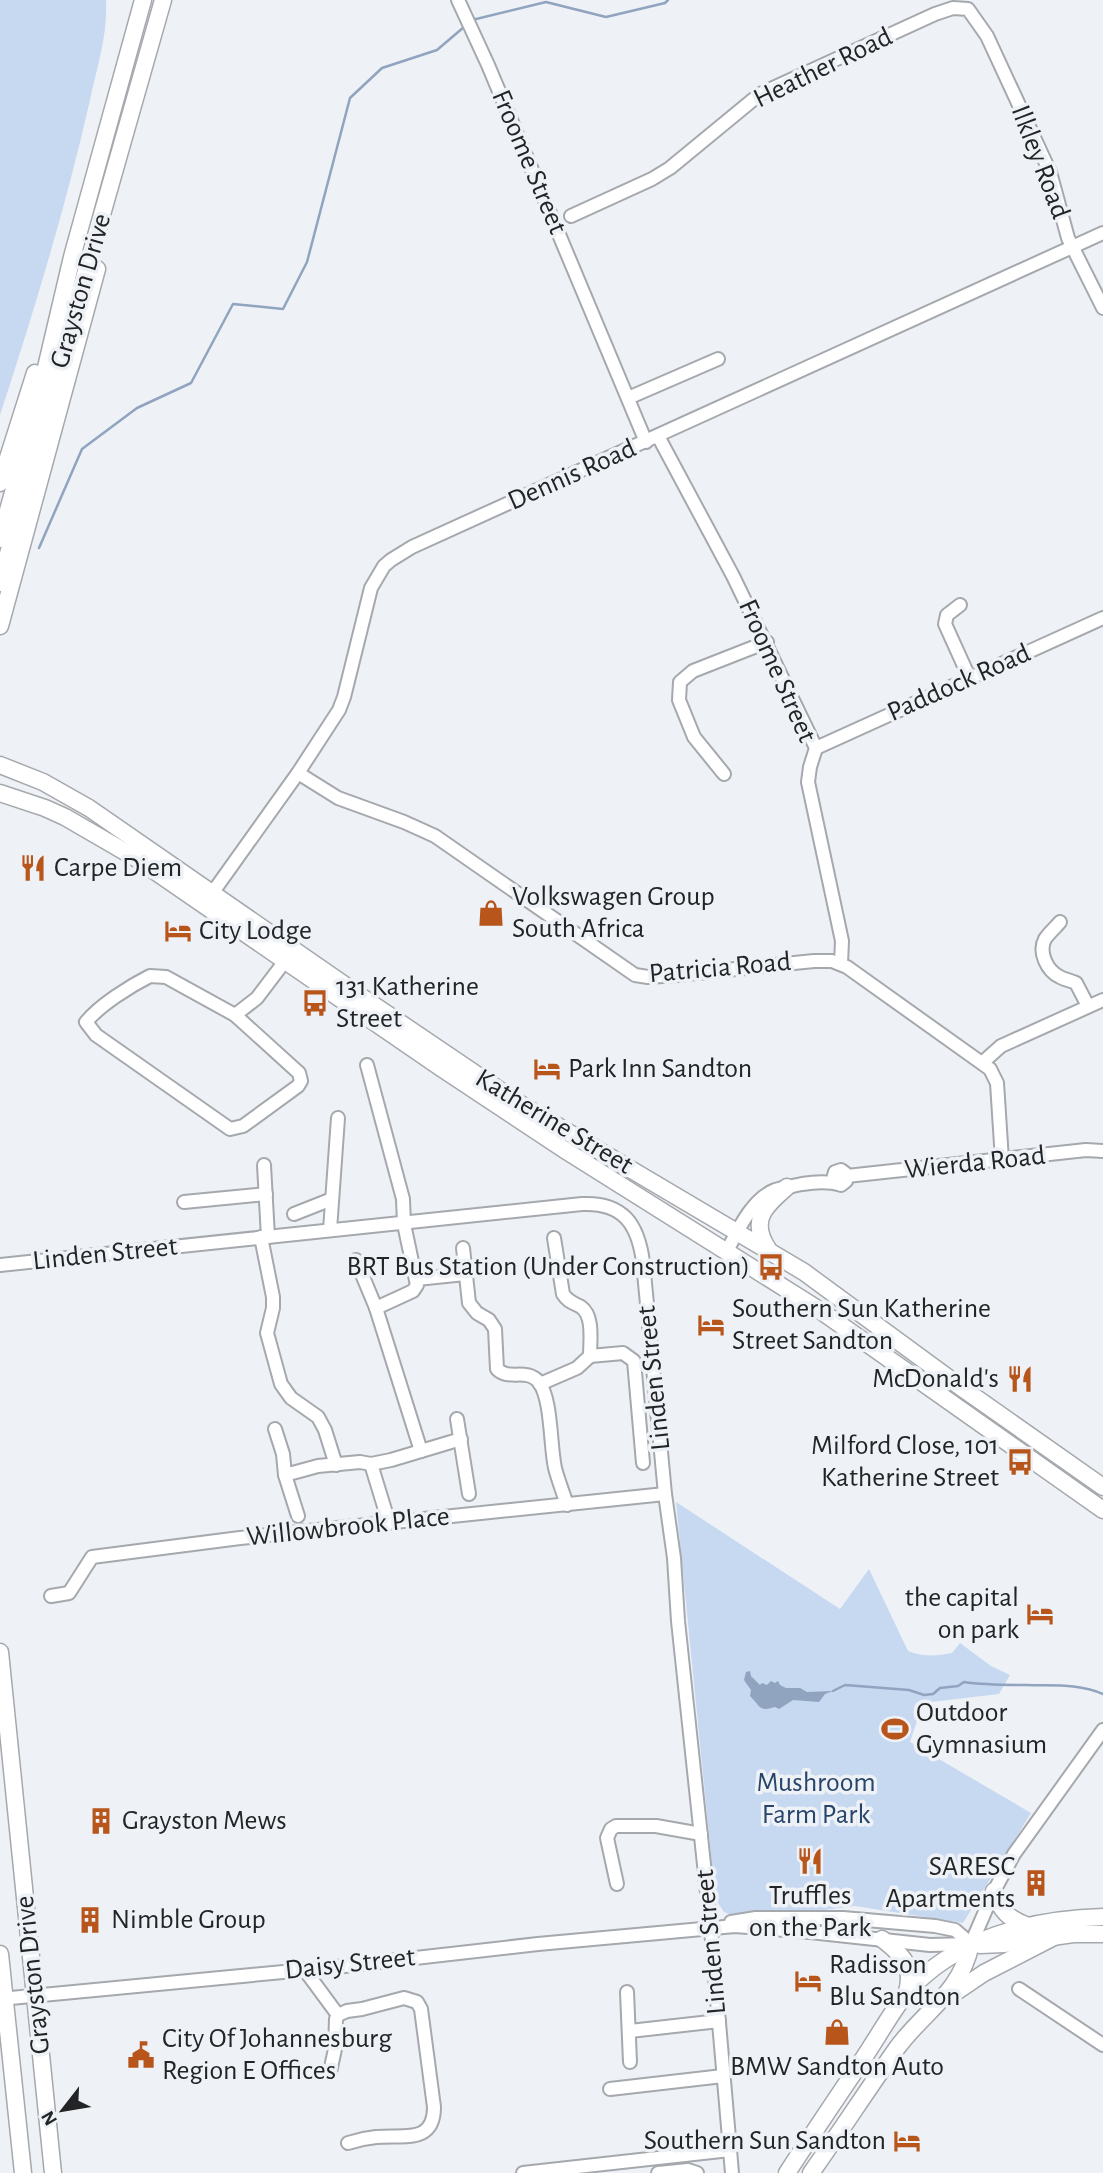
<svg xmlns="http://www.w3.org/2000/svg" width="1103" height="2173" font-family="'Alegreya Sans',sans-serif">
	<rect width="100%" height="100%" fill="#eef2f7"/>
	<!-- green -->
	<g fill="#c7d8f1">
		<path d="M0 0H106C108 34 97 67 90 100 66 206 34 311 0 415Z"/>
		<path d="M676 1502 840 1609 869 1569 908 1651C924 1657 935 1656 952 1653L960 1643 991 1666 1010 1675 999 1694 923 1703 910 1742 1031 1813 963 1923 855 1906 800 1913 736 1917 724 1912 718 1903 712 1865Z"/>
	</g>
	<!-- water -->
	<path fill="#90a3bf" d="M750 1671 751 1676 760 1685 762 1683 767 1685 771 1681 775 1683 778 1681 780 1685 786 1688H800L807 1692 833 1691 825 1694 819 1702 793 1700 779 1709 775 1707C759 1712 761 1707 750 1696L751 1690 744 1680 746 1672Z"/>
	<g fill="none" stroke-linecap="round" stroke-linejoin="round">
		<!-- stream -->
		<g stroke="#90a3bf" stroke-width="2.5">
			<path d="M472 20 546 2 606 17 665 3 668 0"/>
			<path d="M39 548 82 449 137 408 191 383 233 304 283 309 307 262 350 98 382 68 437 50 464 27"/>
			<path d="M833 1691 845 1685 909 1690 924 1695 933 1694 940 1688 958 1686 964 1682C984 1685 1006 1685 1026 1685 1052 1686 1078 1683 1103 1694"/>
		</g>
		<defs>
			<g id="minor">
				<path d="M458 0 488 65 646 442"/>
				<path d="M571 216 652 179 670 168 760 94 935 14 953 8 968 9 987 36 1050 172 1068 238 1103 308"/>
				<path d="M628 398 718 359"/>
				<path d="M658 436 733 576 816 748 810 767 808 782 842 941 841 963"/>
				<path d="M960 605 947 615 945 624 969 677"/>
				<path d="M816 748 1103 618"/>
				<path d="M298 773 338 798 404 822 435 836 635 975 648 977 677 975 814 961H832L847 967 990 1069 997 1083 1002 1160"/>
				<path d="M724 774 694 737 679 700 680 682 693 671 767 642"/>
				<path d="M213 892 298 773 339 710 344 697 371 588 384 566 391 560 412 547 1103 233"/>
				<path d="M1060 922C1056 927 1049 933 1045 939 1038 952 1047 971 1060 977 1065 980 1070 980 1076 983L1088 1006"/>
				<path d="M150 976 166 977 235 1015 299 1073 301 1081 298 1086 243 1126 230 1129 96 1035 86 1022C100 1005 130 986 150 976Z"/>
				<path d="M235 1015 257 998 285 961"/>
				<path d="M982 1063 1001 1046 1103 1000"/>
				<path d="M367 1065 403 1199 404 1224 417 1285 413 1291 376 1308"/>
				<path d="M264 1165 268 1237"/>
				<path d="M847 1176 1086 1150 1103 1151"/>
				<path d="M184 1202 266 1194"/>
				<path d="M294 1214 332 1199"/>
				<path d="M330 1230 338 1118"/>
				<path d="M261 1237 273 1297V1308L267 1333 281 1384 291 1398 318 1417 325 1430 336 1465"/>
				<path d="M463 1248 469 1303 477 1313 489 1320 495 1329 497 1369C509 1381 526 1368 538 1381 552 1397 550 1446 555 1468 558 1480 563 1492 567 1505"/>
				<path d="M727 1251C738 1230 752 1199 775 1190 784 1187 793 1186 802 1184 815 1182 829 1181 841 1185L846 1181 845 1173 841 1170 835 1172 833 1179 835 1183"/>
				<path d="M356 1260 376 1308 421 1451"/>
				<path d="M0 1265 582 1204C623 1202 638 1224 643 1262L665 1494 674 1558 678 1621 711 1930 732 2173"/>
				<path d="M417 1279 465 1274"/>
				<path d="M590 1356 623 1353 634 1361 643 1463"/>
				<path d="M540 1384 577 1368 590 1356C590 1341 594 1316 581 1307 574 1303 568 1302 563 1294L554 1238"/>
				<path d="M457 1419 469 1494"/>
				<path d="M275 1429 283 1454 285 1475 298 1516"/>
				<path d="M371 1464 389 1523"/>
				<path d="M285 1475 318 1466 360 1462 371 1464 391 1460 461 1439"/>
				<path d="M51 1596 69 1593 92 1557 240 1538 665 1494"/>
				<path d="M617 1884 607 1838 611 1829 616 1826H656L701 1834"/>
				<path d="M731 1922 756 1918H843L935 1926 955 1930 971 1944"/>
				<path d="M971 1944 994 1891 1014 1854 1103 1730"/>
				<path d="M304 1969 338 2015"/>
				<path d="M1019 1989 1103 2045"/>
				<path d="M627 1992 630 2062"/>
				<path d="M0 1999 336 1967 538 1944 735 1926 810 1932 930 1945 971 1944"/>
				<path d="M630 2031 719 2021"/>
				<path d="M330 2072 335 2049 336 2019 338 2015 347 2011 362 2009 404 1998 417 2002 421 2009 434 2107C434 2145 402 2134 376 2137 366 2138 357 2140 348 2143"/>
				<path d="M610 2089 723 2076"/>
				<path d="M523 2173 730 2150"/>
				<path d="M658 2173 688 2170 697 2173"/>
			</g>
			<g id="major">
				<path d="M0 483 35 373"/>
				<path d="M0 539 36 410 72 257 143 0"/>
				<path d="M0 583 76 306 163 0"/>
				<path d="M0 626 97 269"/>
				<path d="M0 765 43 782 89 808 362 997 517 1102 804 1272 962 1388 1103 1487"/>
				<path d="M0 793 45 808 65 817 134 857 441 1068 568 1152 821 1311 1103 1510"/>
				<path d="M768 1249C749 1220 765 1206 787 1187"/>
				<path d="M0 1652 53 2173"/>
				<path d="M994 1891C1000 1911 1009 1919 1028 1926"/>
				<path d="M882 1939C904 1956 915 1967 906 1995"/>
				<path d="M980 1945 1004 1944 1073 1934H1103"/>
				<path d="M0 1954 23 2173"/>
				<path d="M953 1994 984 1973 1054 1937"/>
				<path d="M787 2173C811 2136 836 2099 861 2062 876 2040 889 2016 905 1995 953 1938 1032 1919 1103 1917"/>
				<path d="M811 2173C840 2132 868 2089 897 2048 925 2010 960 1994 971 1944"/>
			</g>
		</defs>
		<!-- minor casing -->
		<use href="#minor" stroke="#a5a8ad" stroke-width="16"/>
		<!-- major casing -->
		<use href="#major" stroke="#a5a8ad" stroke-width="19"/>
		<!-- minor -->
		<use href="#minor" stroke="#fff" stroke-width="12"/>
		<!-- major -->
		<use href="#major" stroke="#fff" stroke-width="16"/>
	</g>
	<!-- icons -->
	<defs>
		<symbol id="restaurant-bare" viewBox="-9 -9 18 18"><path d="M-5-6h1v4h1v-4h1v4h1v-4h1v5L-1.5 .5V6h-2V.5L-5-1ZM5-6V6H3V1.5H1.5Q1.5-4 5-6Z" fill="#b7551a" stroke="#eef2f7" stroke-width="2.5" paint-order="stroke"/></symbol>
		<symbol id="shop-bare" viewBox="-9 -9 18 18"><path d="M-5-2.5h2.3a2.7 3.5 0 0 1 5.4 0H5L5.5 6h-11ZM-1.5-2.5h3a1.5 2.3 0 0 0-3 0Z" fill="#b7551a" stroke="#eef2f7" stroke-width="2.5" paint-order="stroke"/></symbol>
		<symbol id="hotel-bare" viewBox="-9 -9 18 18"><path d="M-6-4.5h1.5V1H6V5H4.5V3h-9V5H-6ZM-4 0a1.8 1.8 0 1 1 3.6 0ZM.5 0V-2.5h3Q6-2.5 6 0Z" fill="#b7551a" stroke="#eef2f7" stroke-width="2.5" paint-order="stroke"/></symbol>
		<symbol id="bus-bare" viewBox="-9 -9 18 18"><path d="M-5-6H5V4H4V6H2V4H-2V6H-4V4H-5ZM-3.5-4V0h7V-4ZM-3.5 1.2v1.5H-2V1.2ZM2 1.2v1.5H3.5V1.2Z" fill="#b7551a" stroke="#eef2f7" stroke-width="2.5" paint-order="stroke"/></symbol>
		<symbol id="stadium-bare" viewBox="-9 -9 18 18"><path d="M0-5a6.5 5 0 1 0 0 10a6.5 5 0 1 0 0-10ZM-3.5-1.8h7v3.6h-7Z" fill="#b7551a" stroke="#eef2f7" stroke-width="2.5" paint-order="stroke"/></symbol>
		<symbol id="building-bare" viewBox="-9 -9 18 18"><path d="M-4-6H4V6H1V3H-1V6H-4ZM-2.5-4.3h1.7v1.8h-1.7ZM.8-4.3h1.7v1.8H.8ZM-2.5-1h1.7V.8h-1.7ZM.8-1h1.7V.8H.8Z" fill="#b7551a" stroke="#eef2f7" stroke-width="2.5" paint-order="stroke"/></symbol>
		<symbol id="civic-bare" viewBox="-9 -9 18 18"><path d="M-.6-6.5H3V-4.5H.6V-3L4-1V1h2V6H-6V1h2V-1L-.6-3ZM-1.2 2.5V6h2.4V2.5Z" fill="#b7551a" stroke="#eef2f7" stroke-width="2.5" paint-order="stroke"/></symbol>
	</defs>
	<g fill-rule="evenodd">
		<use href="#restaurant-bare" x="14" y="849" width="38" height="38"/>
		<use href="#shop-bare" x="472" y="894" width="38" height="38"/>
		<use href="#hotel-bare" x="159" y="912" width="38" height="38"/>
		<use href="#bus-bare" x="296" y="984" width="38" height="38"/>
		<use href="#hotel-bare" x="528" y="1050" width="38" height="38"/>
		<use href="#bus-bare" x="752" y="1248" width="38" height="38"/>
		<use href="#hotel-bare" x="692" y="1306" width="38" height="38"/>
		<use href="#restaurant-bare" x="1001" y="1360" width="38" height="38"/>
		<use href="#bus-bare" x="1001" y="1443" width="38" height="38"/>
		<use href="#hotel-bare" x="1021" y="1595" width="38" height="38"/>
		<use href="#stadium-bare" x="876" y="1710" width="38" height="38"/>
		<use href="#building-bare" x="82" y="1802" width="38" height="38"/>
		<use href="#restaurant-bare" x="791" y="1842" width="38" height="38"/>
		<use href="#building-bare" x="1017" y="1864" width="38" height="38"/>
		<use href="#building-bare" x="71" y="1901" width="38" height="38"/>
		<use href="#hotel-bare" x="789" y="1962" width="38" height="38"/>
		<use href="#shop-bare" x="818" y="2013" width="38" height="38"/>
		<use href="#civic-bare" x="122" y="2036" width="38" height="38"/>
		<use href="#hotel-bare" x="888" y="2122" width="38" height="38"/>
	</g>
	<g text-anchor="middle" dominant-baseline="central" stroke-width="7" stroke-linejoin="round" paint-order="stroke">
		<!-- street labels -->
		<g font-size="28" fill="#222425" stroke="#eef2f7">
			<text transform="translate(823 68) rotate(-26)">Heather Road</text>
			<text transform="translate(529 162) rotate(67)">Froome Street</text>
			<text transform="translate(1040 162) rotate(69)">Ilkley Road</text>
			<text transform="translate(81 291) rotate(-74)">Grayston Drive</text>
			<text transform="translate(572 475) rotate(-24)">Dennis Road</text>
			<text transform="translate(777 671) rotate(66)">Froome Street</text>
			<text transform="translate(959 683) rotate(-24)">Paddock Road</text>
			<text transform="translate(720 968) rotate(-5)">Patricia Road</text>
			<text transform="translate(554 1122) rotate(31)">Katherine Street</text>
			<text transform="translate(975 1163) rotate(-6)">Wierda Road</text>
			<text transform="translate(105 1254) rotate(-6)">Linden Street</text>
			<text transform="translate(654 1378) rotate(-96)">Linden Street</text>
			<text transform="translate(348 1527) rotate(-6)">Willowbrook Place</text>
			<text transform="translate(711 1942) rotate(-95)">Linden Street</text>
			<text transform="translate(350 1964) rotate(-6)">Daisy Street</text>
			<text transform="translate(33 1975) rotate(-96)">Grayston Drive</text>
		</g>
		<!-- poi labels -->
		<g font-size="28" fill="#222425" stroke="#eef2f7" text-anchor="start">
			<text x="54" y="868">Carpe Diem</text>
			<text x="512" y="897">Volkswagen Group<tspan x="512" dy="32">South Africa</tspan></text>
			<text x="199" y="931">City Lodge</text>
			<text x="336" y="987">131 Katherine<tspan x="336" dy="32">Street</tspan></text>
			<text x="568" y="1069">Park Inn Sandton</text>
			<text x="750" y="1267" text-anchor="end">BRT Bus Station (Under Construction)</text>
			<text x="732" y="1309">Southern Sun Katherine<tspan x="732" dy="32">Street Sandton</tspan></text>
			<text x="999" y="1379" text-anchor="end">McDonald's</text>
			<text x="999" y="1446" text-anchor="end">Milford Close, 101<tspan x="999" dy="32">Katherine Street</tspan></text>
			<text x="1019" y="1598" text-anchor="end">the capital<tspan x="1019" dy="32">on park</tspan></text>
			<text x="916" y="1713">Outdoor<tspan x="916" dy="32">Gymnasium</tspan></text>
			<text x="122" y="1821">Grayston Mews</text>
			<text x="1015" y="1867" text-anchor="end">SARESC<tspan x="1015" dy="32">Apartments</tspan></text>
			<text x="810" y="1896" text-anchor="middle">Truffles<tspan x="810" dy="32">on the Park</tspan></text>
			<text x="111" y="1920">Nimble Group</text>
			<text x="829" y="1965">Radisson<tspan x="829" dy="32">Blu Sandton</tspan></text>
			<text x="162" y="2039">City Of Johannesburg<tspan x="162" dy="32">Region E Offices</tspan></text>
			<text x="837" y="2067" text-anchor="middle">BMW Sandton Auto</text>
			<text x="886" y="2141" text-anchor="end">Southern Sun Sandton</text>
		</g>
		<!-- park labels -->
		<g font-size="28" fill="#27446b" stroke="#eef2f7">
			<text x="816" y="1783">Mushroom<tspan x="816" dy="32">Farm Park</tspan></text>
		</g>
	</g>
	<!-- north arrow -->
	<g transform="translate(63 2110) rotate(239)" stroke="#eef2f7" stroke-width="5" paint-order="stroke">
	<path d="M0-5L12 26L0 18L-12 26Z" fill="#222425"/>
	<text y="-10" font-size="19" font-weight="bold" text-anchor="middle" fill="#222425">N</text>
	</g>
</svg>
